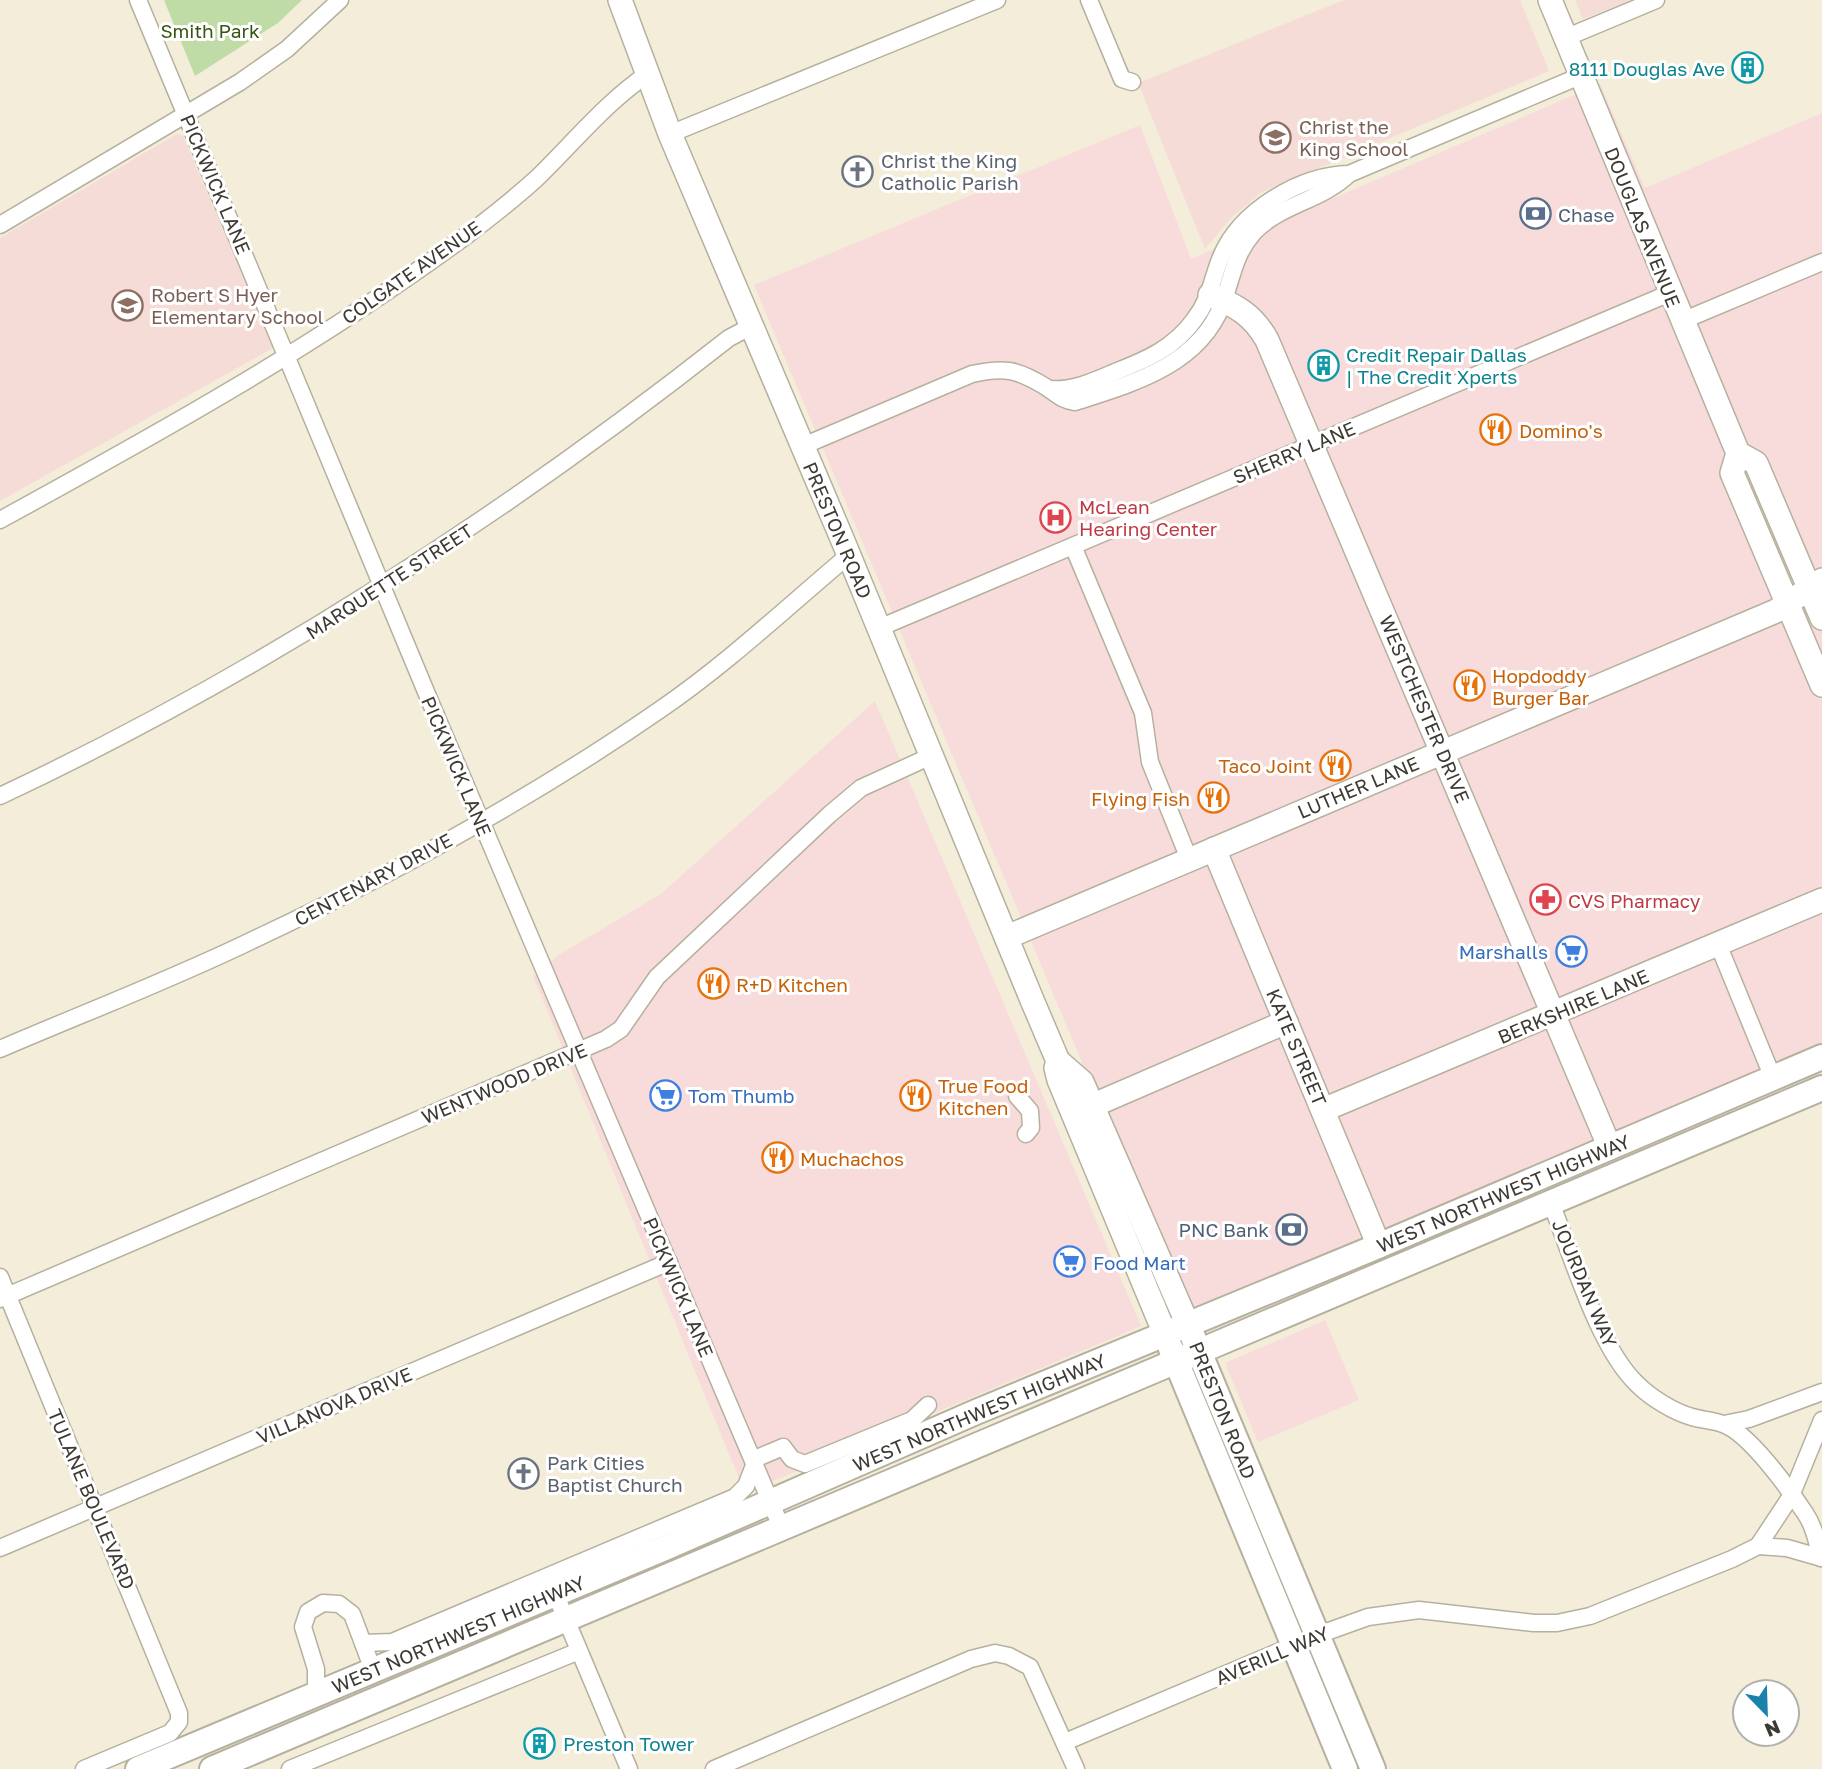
<svg xmlns="http://www.w3.org/2000/svg" width="1822" height="1769" font-family="'Golos Text',sans-serif">
	<rect width="100%" height="100%" fill="#f3edda"/>
	<!-- commercial -->
	<g fill="#f7dcdb">
		<path d="M1600 84 1645 188 1822 113V1044L1187 1311 754 285 1140 125 1191 259Z"/>
		<path d="M875 701 1141 1326 745 1493 533 976 557 956 661 894Z"/>
		<path d="M1325 1320 1359 1400 1258 1442 1225 1363Z"/>
	</g>
	<!-- education -->
	<g fill="#f6dcd7">
		<path d="M1344 0H1520L1549 71 1262 192 1232 217 1205 249 1138 83Z"/>
		<path d="M1575 0H1631L1583 19Z"/>
		<path d="M177 134 183 136 273 348 0 501V238Z"/>
	</g>
	<!-- green -->
	<path fill="#bfdca7" d="M164 0H302L278 23 195 76Z"/>
	<g fill="none" stroke-linecap="round" stroke-linejoin="round">
		<defs>
			<g id="street">
				<path d="M138 0 429 699 782 1529"/>
				<path d="M1089 0 1122 79 1132 82"/>
				<path d="M1565 38 1656 0"/>
				<path d="M670 134 997 0"/>
				<path d="M0 225 240 82 287 49 340 0"/>
				<path d="M1682 321 1822 262"/>
				<path d="M1049 389C1073 391 1094 381 1115 372 1146 360 1174 348 1194 320 1211 298 1211 281 1221 257 1240 211 1300 175 1349 174L1580 76"/>
				<path d="M803 446 972 374C1004 367 1017 369 1046 387 1057 394 1061 400 1075 402 1131 384 1198 366 1222 305 1232 279 1234 254 1254 232 1281 204 1321 201 1349 174"/>
				<path d="M0 520C159 433 321 343 467 235 491 217 515 198 537 178 574 142 606 102 649 73"/>
				<path d="M1073 546 1143 713 1150 762 1189 859"/>
				<path d="M879 628 1670 293"/>
				<path d="M0 796C262 673 502 517 729 338L752 326"/>
				<path d="M1718 944 1773 1078"/>
				<path d="M0 1049C86 1012 173 979 257 938 397 872 534 797 661 709 728 663 787 607 849 555"/>
				<path d="M1017 1096 1030 1111 1031 1128 1026 1134"/>
				<path d="M1551 1203C1572 1255 1598 1347 1637 1384 1651 1398 1674 1412 1692 1417 1702 1420 1713 1420 1723 1424 1749 1433 1789 1489 1805 1513 1814 1526 1817 1542 1821 1558"/>
				<path d="M0 1277 179 1713V1722L170 1733 84 1769"/>
				<path d="M0 1299 606 1039 621 1029 657 977 830 814 861 788 931 756"/>
				<path d="M1724 1424 1749 1419 1822 1392"/>
				<path d="M1758 1546 1787 1548 1822 1558"/>
				<path d="M0 1548 669 1262"/>
				<path d="M555 1593 629 1769"/>
				<path d="M363 1643 392 1642 735 1497 746 1486 757 1458 783 1447 792 1459 805 1464 912 1420 928 1405"/>
				<path d="M316 1694V1669L303 1627 308 1612 323 1603 339 1604 352 1614 373 1670"/>
				<path d="M1065 1742 1318 1635 1368 1617 1419 1610 1534 1623H1557L1590 1616 1732 1559 1758 1546 1791 1496 1822 1420"/>
				<path d="M290 1769 579 1651"/>
				<path d="M714 1769 971 1659 995 1653 1009 1656 1030 1667 1076 1769"/>
			</g>
			<g id="secondary">
				<path d="M620 0 670 134 843 541 1032 1000 1058 1061 1082 1082 1188 1325"/>
				<path d="M1550 0 1738 453 1732 473 1822 685"/>
				<path d="M1210 295C1237 306 1253 315 1267 340L1610 1148"/>
				<path d="M1738 453 1756 463 1822 618"/>
				<path d="M1214 849 1379 1246"/>
				<path d="M1007 937 1776 611 1822 580"/>
				<path d="M1058 1061 1056 1068 1059 1080 1165 1334"/>
				<path d="M1323 1110 1822 900"/>
				<path d="M1080 1111 1286 1022"/>
			</g>
			<g id="primary">
				<path d="M1193 1337 1373 1769"/>
				<path d="M1171 1349 1345 1769"/>
				<path d="M138 1769 665 1548 976 1412 1371 1249 1822 1057"/>
				<path d="M212 1769 1822 1088"/>
			</g>
		</defs>
		<!-- street casing -->
		<use href="#street" stroke="#b6b09e" stroke-width="19"/>
		<!-- secondary casing -->
		<use href="#secondary" stroke="#b6b09e" stroke-width="26"/>
		<!-- primary casing -->
		<use href="#primary" stroke="#b6b09e" stroke-width="28"/>
		<!-- street -->
		<use href="#street" stroke="#fff" stroke-width="16"/>
		<!-- secondary -->
		<use href="#secondary" stroke="#fff" stroke-width="23"/>
		<!-- primary -->
		<use href="#primary" stroke="#fff" stroke-width="24"/>
	</g>
	<!-- icons -->
	<defs>
		<symbol id="building-ring" viewBox="-11 -11 22 22"><circle r="9.5" fill="#fff" stroke="#0f9aa8" stroke-width="1.5"/><path d="M-4-6H4V6H1V3H-1V6H-4ZM-2.5-4.3h1.7v1.8h-1.7ZM.8-4.3h1.7v1.8H.8ZM-2.5-1h1.7V.8h-1.7ZM.8-1h1.7V.8H.8Z" fill="#0f9aa8"/></symbol>
		<symbol id="school-ring" viewBox="-11 -11 22 22"><circle r="9.5" fill="#fff" stroke="#8d6e63" stroke-width="1.5"/><path d="M0-5L7-2L0 1L-7-2ZM-4 1L0 2.5L4 1V4Q0 6-4 4Z" fill="#8d6e63"/></symbol>
		<symbol id="church-ring" viewBox="-11 -11 22 22"><circle r="9.5" fill="#fff" stroke="#6b7280" stroke-width="1.5"/><path d="M-1.2-6h2.4v3.5h3.3v2.4h-3.3V6h-2.4V-.1h-3.3v-2.4h3.3Z" fill="#6b7280"/></symbol>
		<symbol id="bank-ring" viewBox="-11 -11 22 22"><circle r="9.5" fill="#fff" stroke="#5c6f8a" stroke-width="1.5"/><path d="M-6-4H6V4H-6ZM0-2.3a2.3 2.3 0 1 0 0 4.6a2.3 2.3 0 1 0 0-4.6Z" fill="#5c6f8a"/></symbol>
		<symbol id="restaurant-ring" viewBox="-11 -11 22 22"><circle r="9.5" fill="#fff" stroke="#e8710a" stroke-width="1.5"/><path d="M-5-6h1v4h1v-4h1v4h1v-4h1v5L-1.5 .5V6h-2V.5L-5-1ZM5-6V6H3V1.5H1.5Q1.5-4 5-6Z" fill="#e8710a"/></symbol>
		<symbol id="hospital-ring" viewBox="-11 -11 22 22"><circle r="9.5" fill="#fff" stroke="#e0444e" stroke-width="1.5"/><path d="M-5-5h3v3.5h4V-5h3V5h-3V1.5h-4V5h-3Z" fill="#e0444e"/></symbol>
		<symbol id="pharmacy-ring" viewBox="-11 -11 22 22"><circle r="9.5" fill="#fff" stroke="#e0444e" stroke-width="1.5"/><path d="M-2-6h4v4h4v4h-4v4h-4v-4h-4v-4h4Z" fill="#e0444e"/></symbol>
		<symbol id="supermarket-ring" viewBox="-11 -11 22 22"><circle r="9.5" fill="#fff" stroke="#3f7fe0" stroke-width="1.5"/><path d="M-6-5.5h2.5l.6 2H6L4.5 2H-2.5L-4.4-4H-6ZM-1.5 3.2a1.3 1.3 0 1 0 .1 0ZM3 3.2a1.3 1.3 0 1 0 .1 0Z" fill="#3f7fe0"/></symbol>
	</defs>
	<g fill-rule="evenodd">
		<use href="#building-ring" x="1730" y="50" width="35" height="35"/>
		<use href="#school-ring" x="1258" y="120" width="35" height="35"/>
		<use href="#church-ring" x="840" y="154" width="35" height="35"/>
		<use href="#bank-ring" x="1518" y="196" width="35" height="35"/>
		<use href="#school-ring" x="110" y="288" width="35" height="35"/>
		<use href="#building-ring" x="1306" y="348" width="35" height="35"/>
		<use href="#restaurant-ring" x="1478" y="412" width="35" height="35"/>
		<use href="#hospital-ring" x="1038" y="500" width="35" height="35"/>
		<use href="#restaurant-ring" x="1452" y="668" width="35" height="35"/>
		<use href="#restaurant-ring" x="1318" y="748" width="35" height="35"/>
		<use href="#restaurant-ring" x="1196" y="780" width="35" height="35"/>
		<use href="#pharmacy-ring" x="1528" y="882" width="35" height="35"/>
		<use href="#supermarket-ring" x="1554" y="934" width="35" height="35"/>
		<use href="#restaurant-ring" x="696" y="966" width="35" height="35"/>
		<use href="#supermarket-ring" x="648" y="1078" width="35" height="35"/>
		<use href="#restaurant-ring" x="898" y="1078" width="35" height="35"/>
		<use href="#restaurant-ring" x="760" y="1140" width="35" height="35"/>
		<use href="#bank-ring" x="1274" y="1212" width="35" height="35"/>
		<use href="#supermarket-ring" x="1052" y="1244" width="35" height="35"/>
		<use href="#church-ring" x="506" y="1456" width="35" height="35"/>
		<use href="#building-ring" x="522" y="1726" width="35" height="35"/>
	</g>
	<g text-anchor="middle" dominant-baseline="central" stroke-width="6" stroke-linejoin="round" paint-order="stroke">
		<!-- park labels -->
		<g font-size="19" fill="#365511" stroke="#fff">
			<text x="210" y="30">Smith Park</text>
		</g>
		<!-- culture labels -->
		<g font-size="19" fill="#0d838f" stroke="#fff" text-anchor="start">
			<text x="1725" y="68" text-anchor="end">8111 Douglas Ave</text>
			<text x="1346" y="354">Credit Repair Dallas<tspan x="1346" dy="22">| The Credit Xperts</tspan></text>
			<text x="563" y="1743">Preston Tower</text>
		</g>
		<!-- education labels -->
		<g font-size="19" fill="#785e54" stroke="#fff" text-anchor="start">
			<text x="1299" y="126">Christ the<tspan x="1299" dy="22">King School</tspan></text>
			<text x="151" y="294">Robert S Hyer<tspan x="151" dy="22">Elementary School</tspan></text>
		</g>
		<!-- worship labels -->
		<g font-size="19" fill="#5b616d" stroke="#fff" text-anchor="start">
			<text x="881" y="160">Christ the King<tspan x="881" dy="22">Catholic Parish</tspan></text>
			<text x="547" y="1462">Park Cities<tspan x="547" dy="22">Baptist Church</tspan></text>
		</g>
		<!-- street labels -->
		<g font-size="19" fill="#3d3a33" stroke="#fff">
			<text transform="translate(216 184) rotate(67)">PICKWICK LANE</text>
			<text transform="translate(1643 227) rotate(68)">DOUGLAS AVENUE</text>
			<text transform="translate(411 272) rotate(-35)">COLGATE AVENUE</text>
			<text transform="translate(1294 452) rotate(-23)">SHERRY LANE</text>
			<text transform="translate(838 530) rotate(67)">PRESTON ROAD</text>
			<text transform="translate(389 581) rotate(-33)">MARQUETTE STREET</text>
			<text transform="translate(1425 709) rotate(67)">WESTCHESTER DRIVE</text>
			<text transform="translate(457 766) rotate(67)">PICKWICK LANE</text>
			<text transform="translate(1358 787) rotate(-23)">LUTHER LANE</text>
			<text transform="translate(373 879) rotate(-28)">CENTENARY DRIVE</text>
			<text transform="translate(1573 1006) rotate(-23)">BERKSHIRE LANE</text>
			<text transform="translate(1297 1047) rotate(67)">KATE STREET</text>
			<text transform="translate(504 1083) rotate(-23)">WENTWOOD DRIVE</text>
			<text transform="translate(1503 1193) rotate(-23)">WEST NORTHWEST HIGHWAY</text>
			<text transform="translate(1585 1283) rotate(67)">JOURDAN WAY</text>
			<text transform="translate(679 1287) rotate(67)">PICKWICK LANE</text>
			<text transform="translate(334 1405) rotate(-23)">VILLANOVA DRIVE</text>
			<text transform="translate(1223 1410) rotate(68)">PRESTON ROAD</text>
			<text transform="translate(979 1412) rotate(-23)">WEST NORTHWEST HIGHWAY</text>
			<text transform="translate(92 1499) rotate(67)">TULANE BOULEVARD</text>
			<text transform="translate(458 1634) rotate(-23)">WEST NORTHWEST HIGHWAY</text>
			<text transform="translate(1272 1655) rotate(-23)">AVERILL WAY</text>
		</g>
		<!-- service labels -->
		<g font-size="19" fill="#4e5e75" stroke="#fff" text-anchor="start">
			<text x="1558" y="214">Chase</text>
			<text x="1269" y="1229" text-anchor="end">PNC Bank</text>
		</g>
		<!-- food labels -->
		<g font-size="19" fill="#c56008" stroke="#fff" text-anchor="start">
			<text x="1519" y="430">Domino's</text>
			<text x="1492" y="675">Hopdoddy<tspan x="1492" dy="22">Burger Bar</tspan></text>
			<text x="1312" y="765" text-anchor="end">Taco Joint</text>
			<text x="1190" y="798" text-anchor="end">Flying Fish</text>
			<text x="736" y="984">R+D Kitchen</text>
			<text x="938" y="1085">True Food<tspan x="938" dy="22">Kitchen</tspan></text>
			<text x="800" y="1158">Muchachos</text>
		</g>
		<!-- health labels -->
		<g font-size="19" fill="#be3a42" stroke="#fff" text-anchor="start">
			<text x="1079" y="506">McLean<tspan x="1079" dy="22">Hearing Center</tspan></text>
			<text x="1568" y="900">CVS Pharmacy</text>
		</g>
		<!-- shop labels -->
		<g font-size="19" fill="#366cbe" stroke="#fff" text-anchor="start">
			<text x="1548" y="951" text-anchor="end">Marshalls</text>
			<text x="688" y="1095">Tom Thumb</text>
			<text x="1093" y="1262">Food Mart</text>
		</g>
	</g>
	<!-- north arrow -->
	<g transform="translate(1766 1713) rotate(157)"><circle r="33" fill="#ffffff" stroke="#b1b0ad" stroke-width="2"/>
	<path d="M0-5L12 26L0 18L-12 26Z" fill="#1882ab"/>
	<text y="-10" font-size="19" font-weight="bold" text-anchor="middle" fill="#3d3a33">N</text>
	</g>
</svg>
